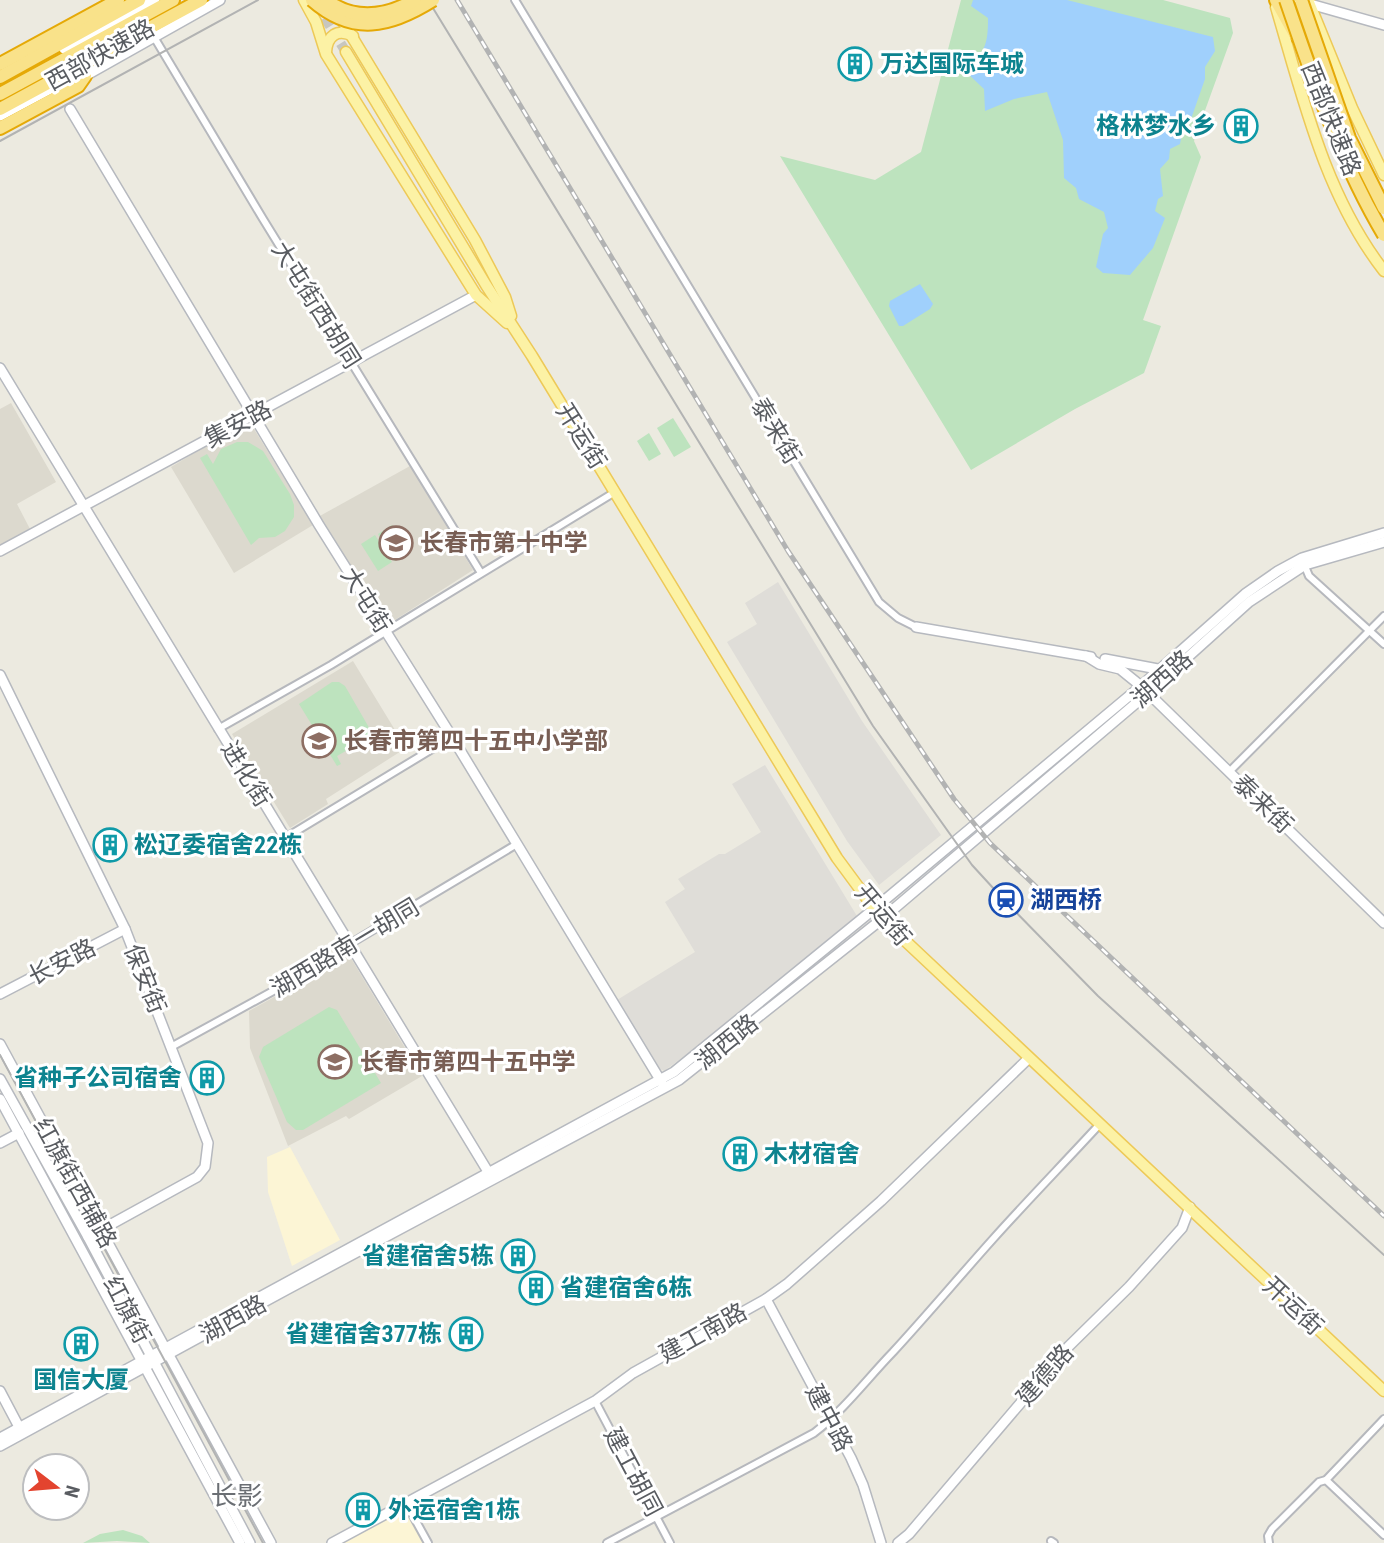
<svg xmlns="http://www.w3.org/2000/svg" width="1384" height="1543" font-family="'Roboto Condensed','Noto Sans SC',sans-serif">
	<rect width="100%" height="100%" fill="#eceae0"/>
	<!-- commercial -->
	<g fill="#fcf5d5">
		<path d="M290 1147 340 1240 292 1266 268 1192 267 1157Z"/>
		<path d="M405 1508 423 1543H340Z"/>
	</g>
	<!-- industrial -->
	<g fill="#dfddd8">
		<path d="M778 582 862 721 941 835 879 885 847 841 727 642 757 624 745 603Z"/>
		<path d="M765 765 857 916 718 1031 664 1071 660 1069 617 1000 695 952 665 902 685 889 678 879 719 854H725L761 832 732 784Z"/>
	</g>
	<!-- education -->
	<g fill="#dcd9ce">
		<path d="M11 403 56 482 17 504 30 529 0 545V409Z"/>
		<path d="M251 424 313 525 234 573 171 467 211 443 212 445Z"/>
		<path d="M410 466 473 570 387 625 318 517Z"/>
		<path d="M353 661 406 748 326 799 328 804 290 828 232 734Z"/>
		<path d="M349 955 422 1076 349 1119 346 1116 288 1146 250 1048 249 1011Z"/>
	</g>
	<!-- green -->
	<g fill="#bde3be">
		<path d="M961 0H1163L1230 18 1233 33 1194 141 1201 157 1143 320 1161 326 1144 373 1075 409 971 470 780 156 875 180 921 152Z"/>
		<path d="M673 418 691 447 674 457 657 428Z"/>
		<path d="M649 433 661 454 649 461 637 441Z"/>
		<path d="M237 442H248L263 451 290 494 294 505V517L285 531 275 537 259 538 251 545 200 458 207 454 213 464 221 449Z"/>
		<path d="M392 525 409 552 394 561 378 534Z"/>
		<path d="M375 535 392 562 378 571 361 544Z"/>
		<path d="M332 682H339L345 686 371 731 367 739 337 756 341 764 337 766 299 704Z"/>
		<path d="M329 1007 337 1010 381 1083 303 1130H296L287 1122 259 1057 263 1047Z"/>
		<path d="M123 1530 142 1536 150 1543 117 1541 83 1543 100 1534Z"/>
	</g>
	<!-- water -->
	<g fill="#a0d0fc">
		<path d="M973 0H1067L1213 37 1215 51 1205 67V79L1191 119 1184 123 1180 144 1170 149 1169 159 1160 169 1163 196 1158 199 1155 211 1165 218 1153 248 1130 275 1103 273 1096 267 1103 234 1108 228 1104 212 1079 199 1076 188 1064 178 1063 140 1047 92 1014 99 985 111 984 89 965 71C985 51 988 46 988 18L971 6Z"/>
		<path d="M920 284 933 304 930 309 903 326H899L889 306 890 301Z"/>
	</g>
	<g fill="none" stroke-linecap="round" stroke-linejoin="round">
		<!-- primary-tunnel -->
		<path stroke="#c7c6c0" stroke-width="10" stroke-dasharray="10 5" stroke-linecap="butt" d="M317 5 346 52"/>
		<defs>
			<g id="street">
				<path d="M515 0 879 602 898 618 916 627"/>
				<path d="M154 37 263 219 481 573"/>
				<path d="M1304 564 1309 576 1384 644"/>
				<path d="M218 729 331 665 615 492"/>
				<path d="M1229 772 1384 616"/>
				<path d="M285 838 452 737"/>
				<path d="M171 1047 348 950 353 942 517 844"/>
				<path d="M595 1401 670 1543"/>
				<path d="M1326 1480 1384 1535"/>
				<path d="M406 1503 428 1543"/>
				<path d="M1051 1541 1054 1543"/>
				<path d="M607 1543 814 1433C845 1409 866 1380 893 1352 927 1315 959 1277 993 1239 1027 1201 1064 1163 1099 1125"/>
				<path d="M1269 1543 1268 1536 1272 1529 1319 1482 1326 1480 1384 1419"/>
			</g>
			<g id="secondary">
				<path d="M1282 0 1310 4 1384 25"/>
				<path d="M64 49 155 0"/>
				<path d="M70 109 319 525 452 737 662 1083"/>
				<path d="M0 116 71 78 85 76 220 0"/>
				<path d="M0 368 490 1175"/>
				<path d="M0 551 476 295"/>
				<path d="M916 627 1091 657"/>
				<path d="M1086 656 1099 664 1120 669 1141 686 1384 923"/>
				<path d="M1105 659 1163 670"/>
				<path d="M0 675 125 929 208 1143 205 1167 197 1177 88 1237"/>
				<path d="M0 994 125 929"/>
				<path d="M0 1044 271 1543"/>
				<path d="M0 1079 88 1237 250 1543"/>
				<path d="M0 1099 240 1543"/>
				<path d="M0 1143 19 1133"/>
				<path d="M766 1299 851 1458 863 1485 881 1543"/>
				<path d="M0 1391 19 1427"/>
				<path d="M0 1438 674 1072 874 909 1141 686 1245 594 1278 571 1302 558 1384 533"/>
				<path d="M0 1446 286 1290 679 1080 882 919 1148 693 1249 602 1305 565 1384 542"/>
				<path d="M332 1543 595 1401 633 1373 766 1299 787 1284 881 1201 1028 1059"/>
				<path d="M898 1543 909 1534 1069 1346 1129 1287 1182 1228 1190 1207"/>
			</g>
			<g id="primary">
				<path d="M304 0 316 22 326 54 476 295 507 323"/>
				<path d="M1308 0 1352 108 1384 175"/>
				<path d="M1276 7C1303 98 1325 195 1384 271"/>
				<path d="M340 17 475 240 505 297 511 316"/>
				<path d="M326 52C327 36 337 28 353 36"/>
				<path d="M346 52 486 285 532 356 837 858 882 919 1384 1391"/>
			</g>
			<g id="highway">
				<path d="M1276 0 1296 36"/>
				<path d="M0 64 118 0"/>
				<path d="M0 77 139 0"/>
				<path d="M0 94 173 0"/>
				<path d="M0 109 201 0"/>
				<path d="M0 128 78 86 85 76"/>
			</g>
		</defs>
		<!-- street casing -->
		<use href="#street" stroke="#b6b8bd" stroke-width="10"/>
		<!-- secondary casing -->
		<use href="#secondary" stroke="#b6b9bf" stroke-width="12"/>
		<!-- primary casing -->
		<use href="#primary" stroke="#edc958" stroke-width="13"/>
		<!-- highway casing -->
		<use href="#highway" stroke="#e5a907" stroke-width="16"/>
		<!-- street -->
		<use href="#street" stroke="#fff" stroke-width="6"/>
		<!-- secondary -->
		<use href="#secondary" stroke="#fff" stroke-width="9"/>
		<!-- primary -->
		<use href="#primary" stroke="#fcf2a5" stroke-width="10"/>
		<!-- highway -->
		<use href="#highway" stroke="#f9e28a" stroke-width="12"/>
		<!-- tram -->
		<g stroke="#b2b3b3" stroke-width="2">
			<path d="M428 0 873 726 972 865 1005 901 1098 996 1384 1255"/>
			<path d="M0 141 258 0"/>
			<path d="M0 1055 263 1543"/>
		</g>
		<defs>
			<path id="rail" d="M457 0 788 551 954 799 990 843 1384 1216"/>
		</defs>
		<!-- rail casing -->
		<use href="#rail" stroke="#b2b3b3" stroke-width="5"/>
		<!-- rail -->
		<use href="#rail" stroke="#fff" stroke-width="2.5" stroke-dasharray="8" stroke-linecap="butt"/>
		<defs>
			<g id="highway-bridge">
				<path d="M312 0C353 36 390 27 433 0"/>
				<path d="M326 0C354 21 385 17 415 0"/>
				<path d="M1286 0C1314 81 1340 161 1384 235"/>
				<path d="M1301 0 1349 138 1384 208"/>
			</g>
		</defs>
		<!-- highway-bridge casing -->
		<use href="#highway-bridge" stroke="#e5a907" stroke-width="16" stroke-linecap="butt"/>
		<!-- highway-bridge -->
		<use href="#highway-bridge" stroke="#f9e28a" stroke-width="12"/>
	</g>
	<!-- icons -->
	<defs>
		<symbol id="building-ring" viewBox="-11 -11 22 22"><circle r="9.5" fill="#fff" stroke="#0f9aa8" stroke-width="1.5"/><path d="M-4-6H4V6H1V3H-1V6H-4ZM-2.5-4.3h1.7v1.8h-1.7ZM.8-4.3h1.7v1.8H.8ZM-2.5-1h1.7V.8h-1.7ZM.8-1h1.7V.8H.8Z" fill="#0f9aa8"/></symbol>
		<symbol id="school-ring" viewBox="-11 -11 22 22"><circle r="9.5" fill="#fff" stroke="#8d6e63" stroke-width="1.5"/><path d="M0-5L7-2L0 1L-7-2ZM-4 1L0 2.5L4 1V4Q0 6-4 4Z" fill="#8d6e63"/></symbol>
		<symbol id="station-ring" viewBox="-11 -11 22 22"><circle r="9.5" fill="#fff" stroke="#1a4fb4" stroke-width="1.5"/><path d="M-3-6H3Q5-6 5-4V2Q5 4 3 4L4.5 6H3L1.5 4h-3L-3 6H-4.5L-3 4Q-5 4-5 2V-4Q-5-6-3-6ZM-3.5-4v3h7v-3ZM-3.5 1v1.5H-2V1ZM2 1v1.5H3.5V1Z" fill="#1a4fb4"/></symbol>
	</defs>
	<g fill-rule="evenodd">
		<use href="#building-ring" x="836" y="45" width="38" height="38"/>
		<use href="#building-ring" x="1222" y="107" width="38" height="38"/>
		<use href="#school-ring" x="377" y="524" width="38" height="38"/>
		<use href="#school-ring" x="300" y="722" width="38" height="38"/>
		<use href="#building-ring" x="91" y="826" width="38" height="38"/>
		<use href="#station-ring" x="987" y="881" width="38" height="38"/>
		<use href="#school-ring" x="316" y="1043" width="38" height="38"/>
		<use href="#building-ring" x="188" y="1059" width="38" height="38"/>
		<use href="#building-ring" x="721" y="1135" width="38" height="38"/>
		<use href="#building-ring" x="499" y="1237" width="38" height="38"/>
		<use href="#building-ring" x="517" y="1269" width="38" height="38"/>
		<use href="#building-ring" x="447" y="1315" width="38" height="38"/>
		<use href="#building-ring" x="62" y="1325" width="38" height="38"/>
		<use href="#building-ring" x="344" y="1491" width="38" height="38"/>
	</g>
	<g text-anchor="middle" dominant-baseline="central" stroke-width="6" stroke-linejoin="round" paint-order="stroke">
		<!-- street labels -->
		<g font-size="24" fill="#595c61" stroke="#fff">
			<text transform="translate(100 55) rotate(-29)">西部快速路</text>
			<text transform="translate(1331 119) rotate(68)">西部快速路</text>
			<text transform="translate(316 305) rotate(58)">大屯街西胡同</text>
			<text transform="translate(238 424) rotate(-28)">集安路</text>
			<text transform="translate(776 431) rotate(59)">泰来街</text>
			<text transform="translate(581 436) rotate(58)">开运街</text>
			<text transform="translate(366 600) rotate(58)">大屯街</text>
			<text transform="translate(1162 679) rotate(-42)">湖西路</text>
			<text transform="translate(246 774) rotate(58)">进化街</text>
			<text transform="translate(1263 804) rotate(44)">泰来街</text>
			<text transform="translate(883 915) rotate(50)">开运街</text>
			<text transform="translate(345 948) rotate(-31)">湖西路南一胡同</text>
			<text transform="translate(62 962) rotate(-27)">长安路</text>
			<text transform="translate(145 979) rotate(68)">保安街</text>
			<text transform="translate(727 1042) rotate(-39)">湖西路</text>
			<text transform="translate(75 1183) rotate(61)">红旗街西辅路</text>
			<text transform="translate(1293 1306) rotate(43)">开运街</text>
			<text transform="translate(127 1310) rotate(62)">红旗街</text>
			<text transform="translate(233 1319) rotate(-29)">湖西路</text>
			<text transform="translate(703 1333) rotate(-29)">建工南路</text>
			<text transform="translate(1045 1375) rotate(-49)">建德路</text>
			<text transform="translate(829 1418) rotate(62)">建中路</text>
			<text transform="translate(633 1472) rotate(62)">建工胡同</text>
		</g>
		<!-- culture labels -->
		<g font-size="24" font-weight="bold" fill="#0d838f" stroke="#fff" text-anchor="start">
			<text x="880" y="64">万达国际车城</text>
			<text x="1216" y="126" text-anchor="end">格林梦水乡</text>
			<text x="134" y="845">松辽委宿舍22栋</text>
			<text x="182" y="1078" text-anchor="end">省种子公司宿舍</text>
			<text x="764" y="1154">木材宿舍</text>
			<text x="494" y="1256" text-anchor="end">省建宿舍5栋</text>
			<text x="560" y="1288">省建宿舍6栋</text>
			<text x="442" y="1334" text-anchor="end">省建宿舍377栋</text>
			<text x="81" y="1380" text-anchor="middle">国信大厦</text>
			<text x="388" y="1510">外运宿舍1栋</text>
		</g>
		<!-- education labels -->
		<g font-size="24" font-weight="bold" fill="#785e54" stroke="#fff" text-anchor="start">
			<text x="420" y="543">长春市第十中学</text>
			<text x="344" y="741">长春市第四十五中小学部</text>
			<text x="360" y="1062">长春市第四十五中学</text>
		</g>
		<!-- transit labels -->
		<g font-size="24" font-weight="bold" fill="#164399" stroke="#fff" text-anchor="start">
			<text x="1030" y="900">湖西桥</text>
		</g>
		<!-- neighbourhood labels -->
		<g font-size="26" fill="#6a6e73" stroke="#fff">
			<text x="237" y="1496">长影</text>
		</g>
	</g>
	<!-- north arrow -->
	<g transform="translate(56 1487) rotate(106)"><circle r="33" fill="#ffffff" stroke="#bdbec0" stroke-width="2"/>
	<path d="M0-5L12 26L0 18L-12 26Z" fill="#e3442f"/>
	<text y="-10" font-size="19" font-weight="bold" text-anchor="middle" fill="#595c61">N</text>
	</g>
</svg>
